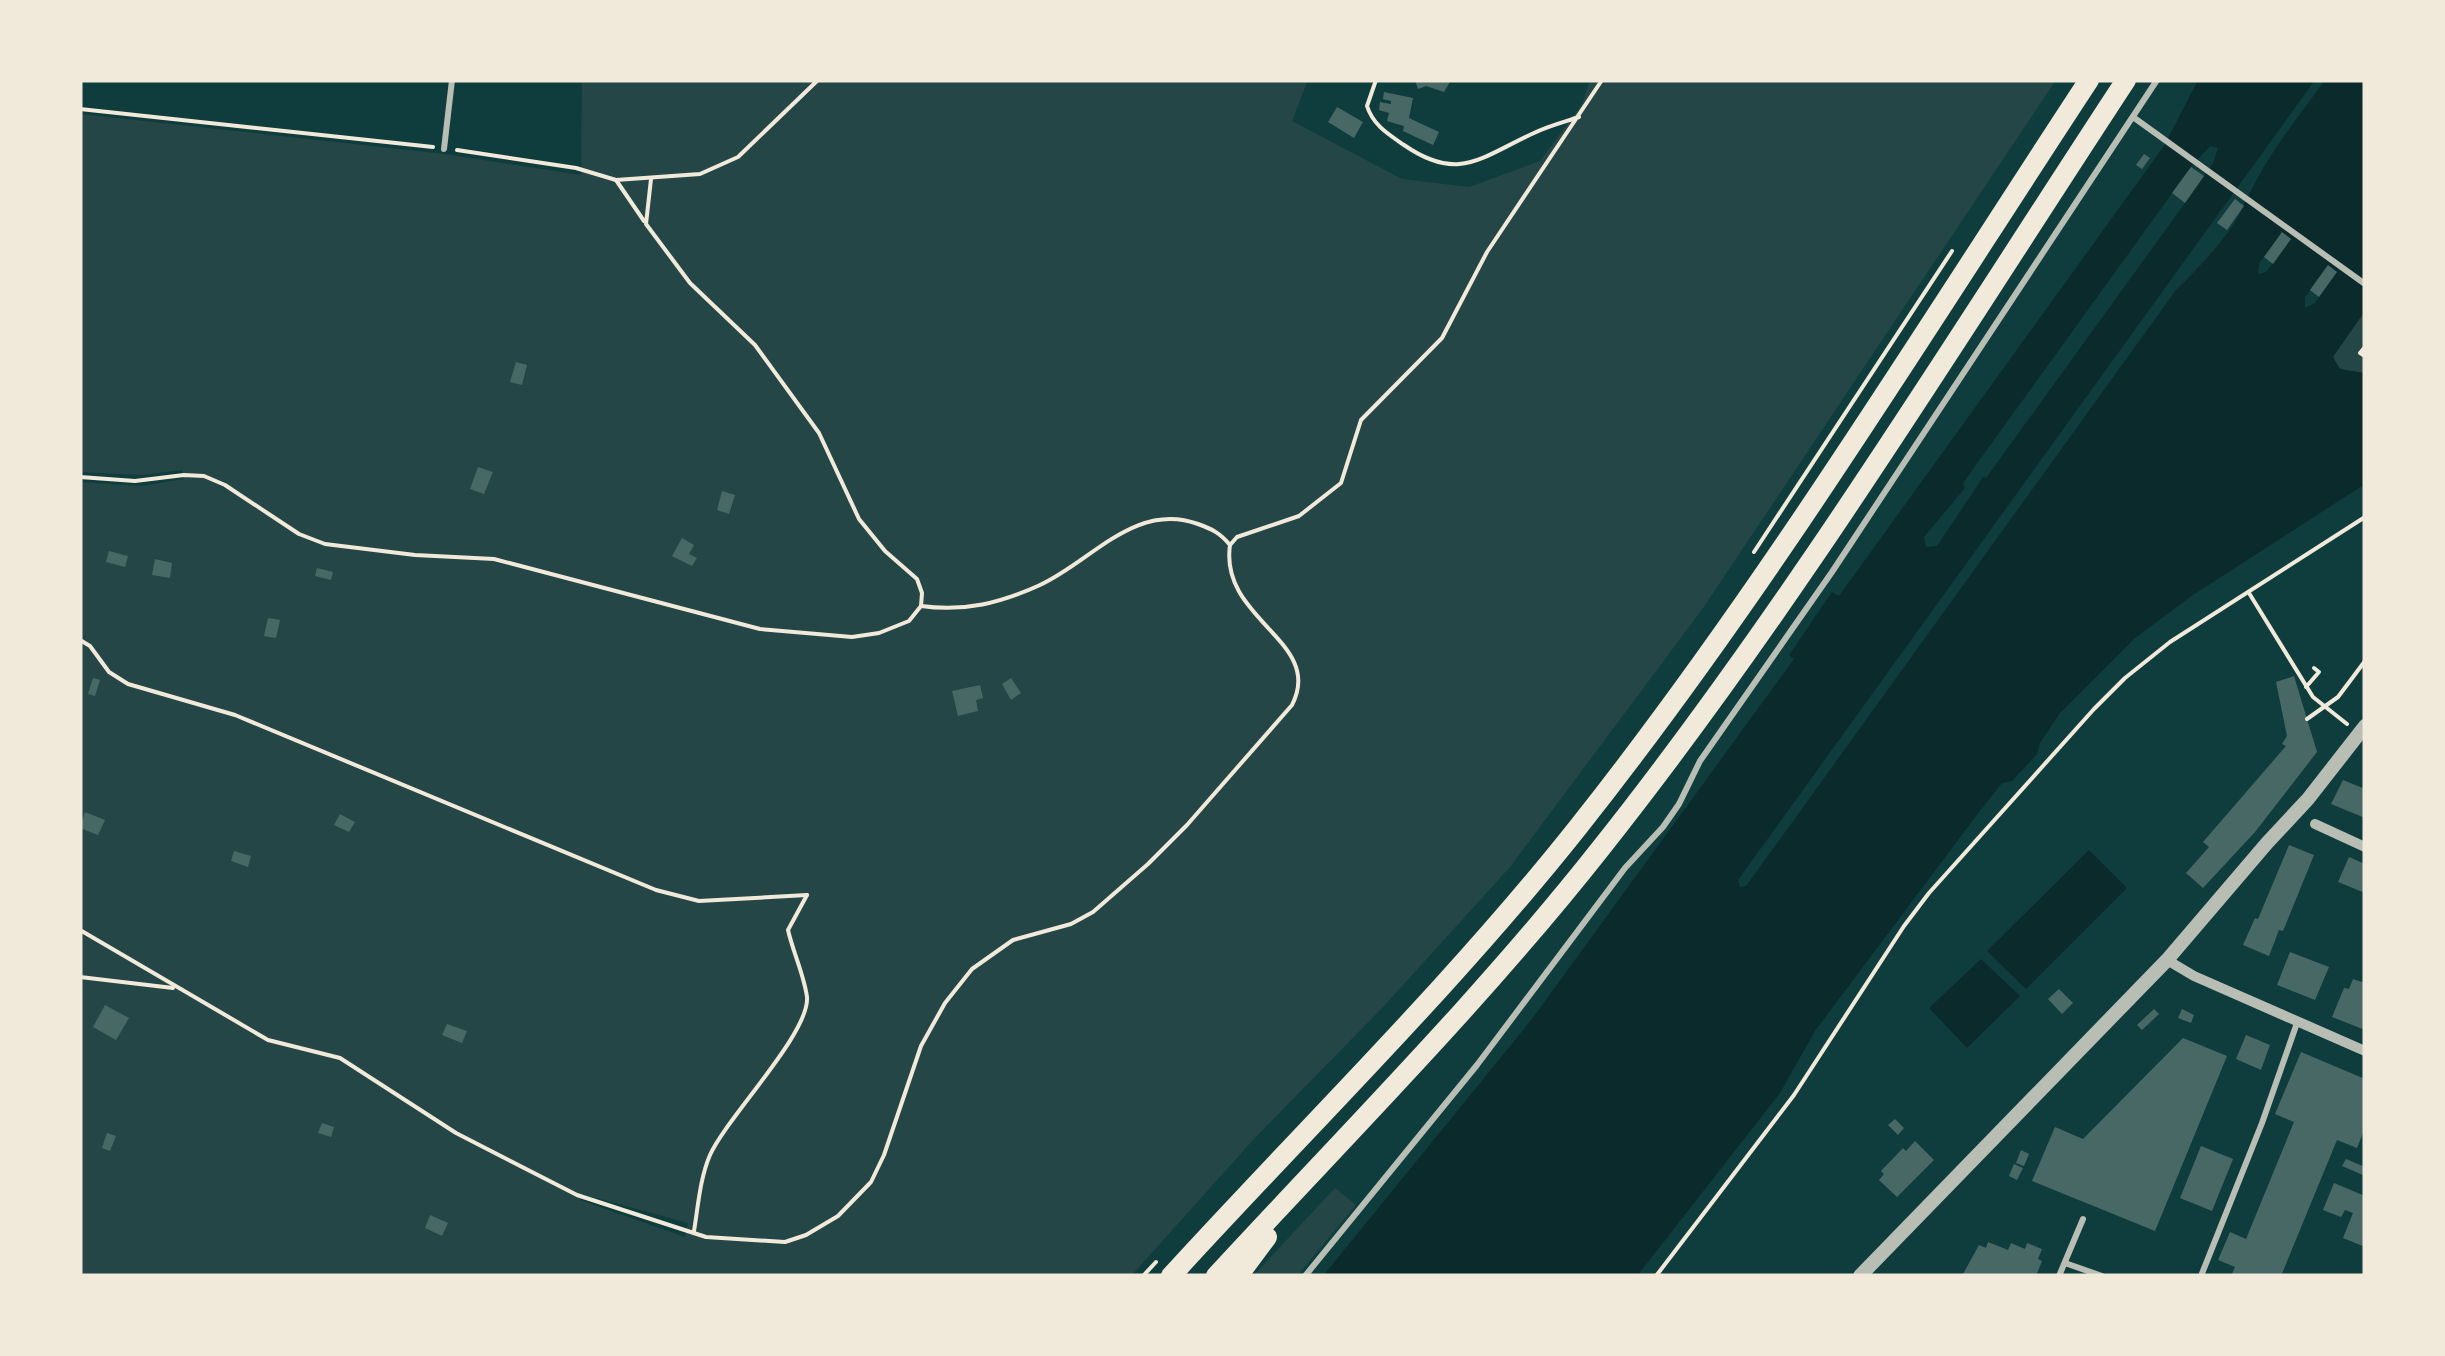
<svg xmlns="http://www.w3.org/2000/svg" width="2445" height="1356" font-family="'Work Sans',sans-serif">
	<rect width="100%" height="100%" fill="#0f3d3e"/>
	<!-- green -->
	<g fill="#244646" fill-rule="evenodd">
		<path d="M582 80H1308L1292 121 1402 179 1469 187 1540 161 1582 104 1590 80H2056L1703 608 1510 867 1384 1006 1253 1140 1131 1276H80V482L142 486 184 479 182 470 142 475 80 472V114L444 154 581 175ZM582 1194 688 1223 685 1237 580 1200Z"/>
		<path d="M2365 311V373L2345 371 2336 366 2333 355Z"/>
		<path d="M1335 1188 1356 1205 1297 1276H1253Z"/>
	</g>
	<!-- water -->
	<g fill="#0a2a2b" fill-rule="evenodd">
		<path d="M2198 80H2315L1738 880 1740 887 1746 886 1757 871 2176 290C2198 269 2232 233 2244 205 2252 188 2260 173 2270 157 2287 130 2307 105 2325 80H2365V311L2333 357 2340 369 2365 373V484L2193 595 2135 638 2060 713 2040 743 2037 754 2012 781 2002 783 1976 816 1815 1031 1780 1093 1637 1276H1323L1532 1019 1794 659 1789 655 1832 592 1839 596 2164 146ZM2210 146 2218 148 2213 163 2185 203 1986 478 1983 477 1937 546 1926 547 1924 537 1965 488 1963 483 2191 167ZM2282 233 2291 239 2266 272 2258 274 2259 263ZM2327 266 2336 272 2315 303 2305 308V297Z"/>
		<path d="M2089 850 2127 888 2026 989 1987 951Z"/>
		<path d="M1981 959 2020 996 1967 1048 1929 1008Z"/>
	</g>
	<!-- building -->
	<g fill="#486865">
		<path d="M1415 80H1451L1444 92 1426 86 1418 89Z"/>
		<path d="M1384 92 1413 98 1409 118 1439 132 1433 145 1403 131 1404 126 1387 121 1389 113 1379 110 1380 102 1391 104V101L1383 99Z"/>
		<path d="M1337 107 1363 122 1354 138 1328 122Z"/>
		<path d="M2144 154 2150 158 2142 169 2136 165Z"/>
		<path d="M2191 167 2204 176 2185 203 2172 193Z"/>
		<path d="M2235 199 2244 206 2227 230 2217 223Z"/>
		<path d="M2282 232 2291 239 2273 264 2264 257Z"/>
		<path d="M2328 265 2337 272 2319 297 2310 290Z"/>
		<path d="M516 362 527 365 522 385 510 382Z"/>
		<path d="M478 467 493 472 484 494 470 489Z"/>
		<path d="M722 491 735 495 729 514 717 510Z"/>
		<path d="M682 538 694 545 689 554 697 558 692 566 672 556Z"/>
		<path d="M109 551 128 556 125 567 106 562Z"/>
		<path d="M155 559 172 563 170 578 152 575Z"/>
		<path d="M317 568 333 572 331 580 315 576Z"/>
		<path d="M268 618 280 620 276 638 264 636Z"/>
		<path d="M2294 676 2317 752 2255 832 2203 888 2186 873 2209 847 2203 842 2286 746 2282 744 2287 736 2276 682Z"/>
		<path d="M93 678 100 680 95 696 88 694Z"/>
		<path d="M1011 678 1021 693 1011 700 1002 684Z"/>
		<path d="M980 685 983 698 976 700 978 711 958 716 952 691Z"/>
		<path d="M2343 780 2365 789V818L2331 804Z"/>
		<path d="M85 812 105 820 98 835 80 828Z"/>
		<path d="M340 814 355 822 349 832 334 825Z"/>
		<path d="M2289 845 2314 855 2283 931 2279 930 2269 956 2243 945 2255 918 2258 919Z"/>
		<path d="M234 851 251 856 248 867 231 861Z"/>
		<path d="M2349 857 2365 864V893L2338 882Z"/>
		<path d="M2290 952 2329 967 2315 1000 2277 985Z"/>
		<path d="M2353 979 2365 983V1030L2332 1017 2344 988 2349 989Z"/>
		<path d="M2059 989 2073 1003 2062 1014 2048 999Z"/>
		<path d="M105 1005 129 1018 116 1040 93 1027Z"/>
		<path d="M2154 1009 2159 1014 2142 1030 2137 1025Z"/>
		<path d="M2182 1009 2194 1015 2191 1023 2178 1018Z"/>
		<path d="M447 1024 467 1031 462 1043 442 1035Z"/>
		<path d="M2246 1035 2270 1045 2261 1070 2236 1059Z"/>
		<path d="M2183 1038 2227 1056 2155 1231 2032 1181 2055 1127 2083 1139Z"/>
		<path d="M2301 1052 2365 1079V1128L2357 1148 2337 1140 2281 1276H2231L2235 1267 2218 1260 2230 1232 2246 1239 2294 1122 2275 1114Z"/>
		<path d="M1895 1119 1904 1128 1898 1135 1888 1125Z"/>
		<path d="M322 1123 334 1127 331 1137 318 1133Z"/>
		<path d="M107 1133 116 1136 110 1151 102 1148Z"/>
		<path d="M1915 1141 1934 1160 1897 1197 1879 1180 1884 1174 1881 1171 1903 1148 1906 1151Z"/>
		<path d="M2201 1146 2233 1159 2212 1211 2180 1198Z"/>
		<path d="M2021 1150 2029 1154 2024 1166 2016 1163Z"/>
		<path d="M2346 1159 2365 1167V1176L2342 1166Z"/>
		<path d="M2014 1164 2023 1168 2017 1180 2009 1176Z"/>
		<path d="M2334 1183 2365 1196V1247L2343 1238 2353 1213 2345 1210 2341 1217 2323 1210Z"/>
		<path d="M430 1215 448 1223 442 1236 425 1228Z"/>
		<path d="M1988 1242 2008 1250 2011 1243 2025 1249 2027 1243 2042 1249 2038 1259 2042 1261 2036 1276 1963 1274 1979 1245 1986 1248Z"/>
	</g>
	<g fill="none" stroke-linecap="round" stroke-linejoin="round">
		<!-- path -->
		<g stroke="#f1e9da" stroke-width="4">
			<path d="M1376 80 1367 106C1373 125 1388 134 1404 145 1459 183 1481 157 1534 133 1548 126 1564 122 1579 117"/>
			<path d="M80 109 433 147"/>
			<path d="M457 150 576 168 616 180 700 174 738 157 818 80"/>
			<path d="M616 180 644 221"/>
			<path d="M2365 347 2360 353 2365 356"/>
			<path d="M80 477 135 481 184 475 204 476 225 485 299 534 325 544 415 555 494 559 760 629 852 637 879 633 909 621 921 606 922 593 917 579 885 551 859 519 819 433 755 345 690 283 646 224 651 179"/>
			<path d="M1754 552 1952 251"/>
			<path d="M2249 593 2313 697 2347 724"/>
			<path d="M921 606C965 612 1001 603 1040 585 1091 562 1135 501 1198 524 1212 529 1220 533 1230 545"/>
			<path d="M80 640 90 646 109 672 128 684 235 715 656 890 699 901 807 895"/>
			<path d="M2306 687 2319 672 2314 668"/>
			<path d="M2307 719 2338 697 2365 661"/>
			<path d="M80 930 268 1040 340 1058 456 1133 577 1195 706 1237 785 1242 806 1235 838 1216 871 1182 884 1155 921 1046 945 1003 972 969 1013 940 1071 924 1093 912 1148 864 1187 825 1292 705C1325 641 1219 620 1230 545L1237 537 1299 516 1341 483 1361 420 1442 338 1487 252 1602 80"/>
			<path d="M80 977 173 988"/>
			<path d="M694 1231C698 1207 700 1178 710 1155 727 1117 810 1033 807 997 804 975 793 952 788 930L807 895"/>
			<path d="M1143 1276 1156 1262"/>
			<path d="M1656 1276 1794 1095 1904 926 1929 893 2094 709 2125 678 2170 642 2365 517"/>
		</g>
		<!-- service -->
		<g stroke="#b8beb3" stroke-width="6">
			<path d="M2133 117 2365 284"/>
			<path d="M444 149 452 80"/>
			<path d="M2065 1263 2102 1276"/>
			<path d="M1305 1276 1477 1065 1625 868 1663 827 1679 804 1700 761 1832 572 2157 80"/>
			<path d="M2059 1276 2083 1219"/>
			<path d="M2201 1276 2262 1123 2297 1023"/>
		</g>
		<!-- minor -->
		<g stroke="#b8beb3" stroke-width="10">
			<path d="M2315 824 2365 847"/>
			<path d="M2167 960 2194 976 2365 1051"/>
		</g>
		<!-- tertiary -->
		<path stroke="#b8beb3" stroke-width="14" d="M1860 1276 2167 960 2267 843 2308 799 2365 726"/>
		<!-- trunk -->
		<g stroke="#f1e9da" stroke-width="20">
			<path d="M1171 1276C1308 1126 1453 985 1579 826 1766 590 1924 331 2089 80"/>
			<path d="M1216 1276C1346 1135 1482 999 1601 848 1793 606 1956 339 2126 80"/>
			<path d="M1238 1276 1267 1237"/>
		</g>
	</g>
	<!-- border -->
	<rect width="2445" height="1356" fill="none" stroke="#f1e9da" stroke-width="165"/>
</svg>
